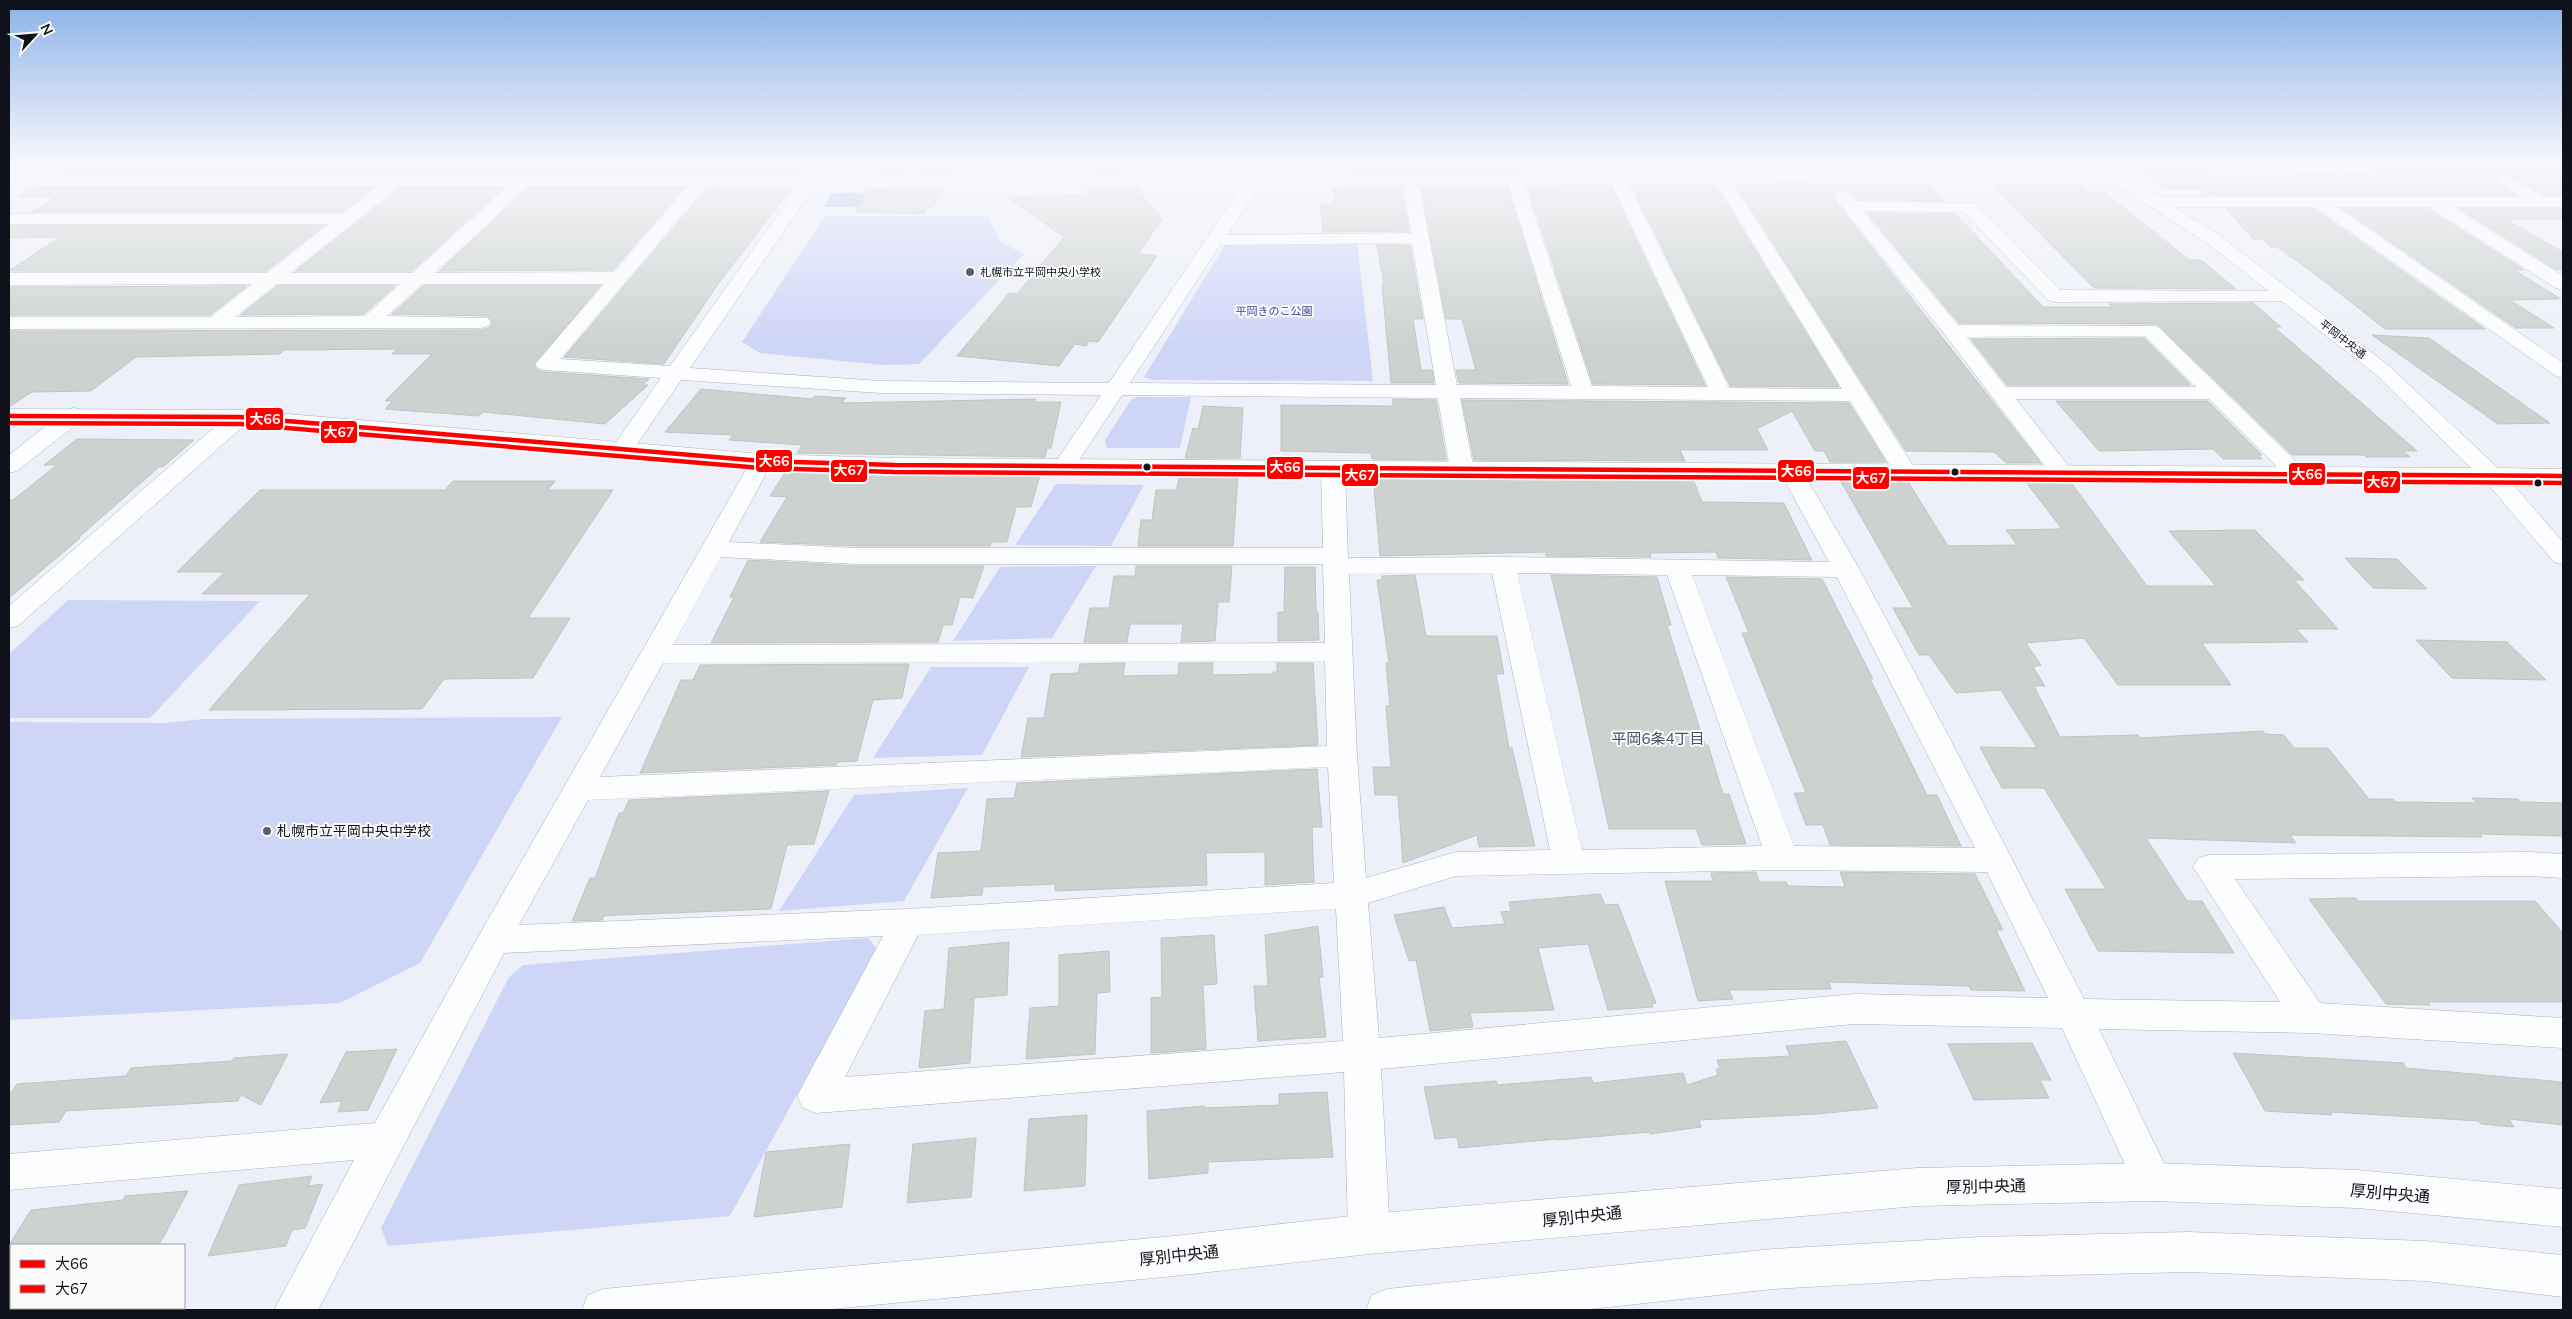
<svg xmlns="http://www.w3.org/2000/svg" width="2572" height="1319" font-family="Mulish,'Noto Sans JP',sans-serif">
	<rect width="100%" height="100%" fill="#eef0f9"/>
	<!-- green -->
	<g fill="#ced6f7">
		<path d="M825 216H989L999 241 1024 254 919 364 883 365 760 353 742 342Z"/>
		<path d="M1357 241 1373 381 1152 380 1144 377 1225 245Z"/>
		<path d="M1137 397H1191L1180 448H1107L1105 440 1131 400Z"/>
		<path d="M1056 484 1144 485 1111 546 1015 545Z"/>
		<path d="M1096 566 1052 638 953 641 1000 567Z"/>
		<path d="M68 600 260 601 150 718H9V654Z"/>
		<path d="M931 667H1029L982 755 873 758Z"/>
		<path d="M562 717 420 963 340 1003 9 1020V722L165 723 203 719Z"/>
		<path d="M968 788 904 901 779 911 854 795Z"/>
		<path d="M868 938 877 950 730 1216 388 1246 381 1228 509 977 523 965Z"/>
	</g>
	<!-- water -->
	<path fill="#a2aee6" d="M934 192 927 206 824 207 832 193Z"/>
	<!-- building -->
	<g fill="#cdd1cf" stroke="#c0c4c3">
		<path d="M82 161H405L403 162 810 161 800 175 59 174Z"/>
		<path d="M1354 161 1509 163 1711 161 1704 166 1707 171 1356 174Z"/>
		<path d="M1720 161H1907L1917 172 1728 171Z"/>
		<path d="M1969 161 2047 162 2056 163 2065 172H1980Z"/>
		<path d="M2130 161H2192L2210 175 2382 174 2361 161H2563V195H2545L2503 173 2496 176 2494 181 2514 195H2211L2203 189H2167Z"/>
		<path d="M882 162H913L906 175H875Z"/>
		<path d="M929 162H957L950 175H922Z"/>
		<path d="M1094 167H1119L1126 175H1092Z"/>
		<path d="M1610 185 1705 385 1593 384 1527 186Z"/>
		<path d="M1631 185H1715L1839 387 1730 386Z"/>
		<path d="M1736 185H1930L1944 201 1856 199 1850 192 1843 190 1835 192 1833 198 2041 463H2006L1994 452 1906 451Z"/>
		<path d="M1507 186 1568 384 1459 383 1456 370H1476L1462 319H1446L1421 187Z"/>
		<path d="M1993 186H2081L2089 193H2106L2189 260H2201L2236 289 2094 288Z"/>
		<path d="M1358 187H1401L1409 231 1323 232 1320 204H1335L1333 189Z"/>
		<path d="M34 188H373L342 212H31L57 197H18Z"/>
		<path d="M400 188H503L412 271H295Z"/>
		<path d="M528 188H684L613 270 439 271Z"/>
		<path d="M707 188 791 189 718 284 664 364 564 357Z"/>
		<path d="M1088 188H1136L1162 219 1138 254 1157 256 1098 342 1089 341 1086 346 1075 344 1059 366 957 356 1009 293 1017 294 1064 237 1007 197 1086 195Z"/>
		<path d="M868 189H943L933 207H927L924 214 855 212Z"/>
		<path d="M2226 209H2314L2485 329H2385L2315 274 2277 247H2271L2262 239H2253Z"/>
		<path d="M2343 209H2428L2524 270H2514L2561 299 2510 300 2554 328H2516Z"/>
		<path d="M2460 209H2563V219L2507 220 2563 252V270H2557Z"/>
		<path d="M1867 213 1956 214 2043 307H2113L2109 304 2253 303 2281 327H2274L2417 451H2403L2410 457H2366L2364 455H2292L2157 324 1959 323Z"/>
		<path d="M9 226H324L266 271H9L60 237 9 238Z"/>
		<path d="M1377 245H1410L1423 319H1413L1421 370H1432L1434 383H1391L1382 285H1384Z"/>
		<path d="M247 286 210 315H9V287Z"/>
		<path d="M277 286H395L364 314 240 315Z"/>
		<path d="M423 286H600L534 365 537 370 545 372 649 379 643 385H648L605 424 483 412 478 416 385 409 393 401H385L432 354H392L397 349 284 350 280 354 136 357 91 391 32 392 9 407V331L481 330 489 328 492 323 488 316 392 314Z"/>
		<path d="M2372 335 2429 338 2550 423 2498 424Z"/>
		<path d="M2144 338 2191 385H2007L1971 339Z"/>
		<path d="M701 389 812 399 814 396 846 398 842 403 1036 399 1034 402H1061L1051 448H1047L1045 457 797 453 802 445 729 440 733 435 665 432Z"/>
		<path d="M1393 399 1436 400 1446 460 1372 459 1371 453 1281 451V405L1393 406Z"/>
		<path d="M1462 400 1849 403 1886 462H1830L1824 451H1815L1792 411 1757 429 1768 450H1680L1685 461 1474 460Z"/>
		<path d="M2056 401H2208L2262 455H2258L2262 459H2223L2213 449 2099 451Z"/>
		<path d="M1203 406 1243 408 1240 458H1185L1193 428 1198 429Z"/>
		<path d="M77 439 194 440 163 467H159L78 538H80L9 598V500H13L57 465H44Z"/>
		<path d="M786 471 895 474 1040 475 1031 507H1016L1007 542H992L990 546H857L760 542 787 497 770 496Z"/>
		<path d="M1180 476H1238L1233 546H1138L1141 520H1152L1156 490H1176Z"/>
		<path d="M1373 477 1693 479 1702 502 1784 503 1812 560 1718 558 1716 552 1650 553 1651 557 1546 556V552L1380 556Z"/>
		<path d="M1840 480H1907L1948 546 2017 545 2006 530 2062 529 2025 481H2070L2147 586H2216L2169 531 2255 530 2304 580H2294L2338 629H2296L2308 642 2202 643 2231 685H2118L2084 638 2026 643 2041 665 2033 667 2045 686H2034L2060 737 2138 735 2141 738 2263 731 2265 734 2284 735 2294 748H2328L2369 799H2393L2395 802 2477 803 2472 798 2518 799 2521 802 2563 803V836L2480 834 2482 837 2290 835 2296 843 2146 838 2187 901H2202L2234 953 2098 951 2065 889H2106L2044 788H2002L1980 747 2037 748 2001 690 1956 693 1929 655H1919L1893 608H1913Z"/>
		<path d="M453 481H555L548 490H613L528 618H570L533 678 444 679 422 709 209 710 310 594H202L225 572H177L260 490H445Z"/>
		<path d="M2345 558 2397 559 2427 589 2373 588Z"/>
		<path d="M748 560 857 566H984L973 598 960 597 952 625H943L938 642 711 643 734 597H730Z"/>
		<path d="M1136 566H1232L1229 602H1218L1215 641 1181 642 1183 624H1130L1127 642H1084L1090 608H1109L1114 576H1135Z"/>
		<path d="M1285 567H1315L1316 612H1318L1319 640 1278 641V612H1284Z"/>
		<path d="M1415 575 1426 636H1497L1504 674H1496L1509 748H1512L1535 846 1479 847 1477 835 1403 863 1398 795H1375L1373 767H1391L1386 706H1390L1386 663H1389L1377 580H1382V576Z"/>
		<path d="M1551 575 1657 577 1671 625H1667L1705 745H1708L1723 794H1729L1746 844 1702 845 1696 829H1609L1579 690Z"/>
		<path d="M1726 577 1822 579 1873 679H1870L1927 795H1937L1961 846 1830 845 1823 825H1806L1794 793H1806L1742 633H1749Z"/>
		<path d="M2416 640 2507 642 2546 680 2452 678Z"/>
		<path d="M1125 663 1123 676 1178 675 1179 663H1213L1212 675 1273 674V672H1277V663H1313L1318 745 1021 757 1028 718H1044L1051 674 1078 673 1080 664Z"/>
		<path d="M909 664 902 698 873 700 857 761 837 762 836 765 640 773 681 680H693L700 665Z"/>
		<path d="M1317 769 1322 827H1312L1314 882 1265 885V852L1206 853 1207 885 1055 891V884L983 887 982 895 931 898 938 853 981 851 987 799 1014 798 1017 783Z"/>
		<path d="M829 791 814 844 787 845 771 909 619 915 604 916 602 920 572 921 590 878H595L619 813H623L629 800Z"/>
		<path d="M1756 872 1759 882H1786L1788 886 1845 887 1840 872 1975 874 2003 930H1996L2025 991 1971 990 1969 986 1829 982 1831 989 1729 990 1733 999 1698 1001 1665 881H1713L1711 873Z"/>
		<path d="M1600 894 1605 905 1618 904 1656 1003 1652 1004 1653 1007 1608 1010 1588 944 1538 948 1554 1010 1470 1013 1473 1027 1430 1031 1416 960 1409 961 1394 915 1444 907 1452 928 1505 924 1501 912 1511 911 1509 902Z"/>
		<path d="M2356 898 2357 901H2535L2563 933V1002H2428L2430 1005 2386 1004 2309 899Z"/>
		<path d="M1318 926 1323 977H1319L1326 1037 1258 1041 1254 986H1268L1265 935Z"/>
		<path d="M1214 935 1217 984 1203 985 1206 1049 1151 1053V998L1162 997 1161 938Z"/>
		<path d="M1009 942 1007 995 974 998 970 1063 919 1068 925 1011 944 1009 949 948Z"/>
		<path d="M1109 951 1110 992 1097 993 1095 1054 1026 1059 1030 1008 1059 1006V955Z"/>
		<path d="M1846 1041 1878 1108 1817 1114 1699 1120 1701 1127 1650 1134V1132L1557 1140V1139L1459 1148 1457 1137 1435 1139 1424 1087 1496 1081 1497 1085 1591 1077 1593 1083 1683 1073 1687 1085 1718 1075 1716 1069H1720L1717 1060 1790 1056 1786 1046Z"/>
		<path d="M2032 1043 2051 1080H2040L2049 1098 1974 1100 1948 1044Z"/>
		<path d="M397 1049 368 1110 338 1112 342 1101 320 1103 346 1052Z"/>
		<path d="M2233 1053 2403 1063 2406 1068 2563 1082V1125L2509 1119 2514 1127 2481 1124 2479 1121 2331 1112 2332 1115 2265 1111Z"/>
		<path d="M288 1054 261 1105 241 1095 238 1101 66 1111 59 1122 9 1125V1096L17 1084 126 1076 131 1068 232 1061 234 1058Z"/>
		<path d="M1327 1092 1333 1157 1208 1162V1173L1149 1179 1147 1111 1204 1106V1108L1279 1105V1094Z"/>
		<path d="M1087 1115 1085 1186 1024 1191 1029 1119Z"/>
		<path d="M976 1138 971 1197 907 1203 913 1144Z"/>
		<path d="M850 1144 842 1207 754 1217 766 1152Z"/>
		<path d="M312 1176 308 1186 323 1184 305 1228 292 1230 286 1246 208 1256 239 1185Z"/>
		<path d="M188 1191 159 1245H9L31 1210 123 1200 125 1196Z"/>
	</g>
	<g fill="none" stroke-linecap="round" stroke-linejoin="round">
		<defs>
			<path id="service" d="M916 161H928L915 184H907L905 181Z"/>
			<g id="minor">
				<path d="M1714 161 1720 163 1727 173 2118 174 2126 179 2118 184 1733 183 1917 472 1913 477 1905 479 1897 477 1850 401 1460 398 1474 470 1470 475 1462 477 1454 475 1450 470 1438 398 1122 395 1072 471 1064 473 1056 471 1053 466 1101 395 881 393 681 380 631 453 623 455 615 453 612 448 661 378 545 370 538 368 535 364 604 284H422L387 316 488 318 491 322 488 326 481 328 9 329V317H211L252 284 9 285V273H267L329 224H9V214H343L378 186H9V176L1147 177 1711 173 1706 166ZM1611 183 1708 387 1592 386 1524 184ZM1628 183H1716L1842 389 1729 388ZM1508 184 1571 386 1457 385 1419 185ZM1403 185 1411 233 1227 235 1259 186ZM399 186H508L413 273H290ZM527 186H688L614 272 434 273ZM706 186 798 187 670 366 560 359ZM1242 186 1109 383 881 381 690 368 814 187ZM1412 243 1436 385 1130 383 1220 245ZM276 284H400L365 316 235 317Z"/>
				<path d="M2504 175 2545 197H2563V207H2453L2563 276V290L2556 288 2429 207H2337L2563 363V378L2556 376 2315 207H2157L2149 202 2157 197H2521L2498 183 2496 180 2498 177Z"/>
				<path d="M1843 192 1849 193 1855 201 1975 203 2060 290 2294 291 2296 295 2294 299 2287 301 2055 302 2048 300 1964 212 1863 211 1958 325 2157 326 2308 473 2304 478 2296 480 2288 478 2209 399H2016L2074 473 2070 478 2062 480 2054 478 1945 335 1837 201 1835 197 1837 193ZM2145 336 2196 387H2006L1967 337Z"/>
				<path d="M74 408 82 410 85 415 82 420 17 471 9 473V455L66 410Z"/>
				<path d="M240 410 248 412 251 417 248 422 18 626 9 628V606L232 412Z"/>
				<path d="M762 454 770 456 773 461 729 542 857 548H1323L1321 469 1325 464 1333 462 1341 464 1345 469 1348 558 1503 557 1829 562 1780 472 1784 467 1792 465 1800 467 1860 570 1948 735 2084 999 2280 1002 2193 867 2198 858 2209 855 2530 852 2563 854V878L2530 876 2235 879 2320 1003 2563 1018V1048L2310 1033 2099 1029 2173 1182 2167 1195 2153 1201 2139 1195 2062 1028 1854 1024 1381 1069 1390 1234 1384 1248 1369 1254 1354 1248 1348 1234 1344 1072 816 1113 803 1108 797 1096 883 936 504 953 318 1310H274L354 1160 9 1190V1154L375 1123 482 930 751 461 754 456ZM721 557 857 564H1323L1325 643 673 645ZM1492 573 1550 850 1456 852 1366 878 1357 756 1349 574ZM1517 573 1667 575 1762 846 1582 850ZM1692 575 1837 577 1975 848 1794 846ZM1325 661 1327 746 600 777 663 663ZM1328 767 1334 883 908 909 519 925 588 800ZM1782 870 1987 872 2048 998 1854 994 1379 1038 1368 903 1456 876ZM1336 909 1343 1041 845 1077 918 935Z"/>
			</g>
			<path id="tertiary" d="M2080 161H2099L2219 235 2388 365 2498 468 2563 469V483L2511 482 2563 542V564L2554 562 2486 482 895 472 762 468 240 424 9 422V409L240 410 762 454 895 458 2471 468 2374 373 2207 243Z"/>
			<g id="secondary">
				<path d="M2153 1163 2357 1170 2563 1189V1227L2357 1208 2153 1201 1917 1206 1369 1254 1174 1276 822 1310H582L588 1295 603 1289 1174 1236 1369 1214 1917 1168Z"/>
				<path d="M2189 1232 2425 1241 2563 1255V1297L2425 1281 2189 1272 1980 1277 1773 1289 1582 1310H1366L1372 1295 1387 1289 1773 1249 1980 1237Z"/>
			</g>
		</defs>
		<!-- service casing -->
		<use href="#service" stroke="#afb1ba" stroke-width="1"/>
		<!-- minor casing -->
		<use href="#minor" stroke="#afb1ba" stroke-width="1"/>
		<!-- tertiary casing -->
		<use href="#tertiary" stroke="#afb1ba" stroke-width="1"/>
		<!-- secondary casing -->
		<use href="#secondary" stroke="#afb1ba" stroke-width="1"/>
		<!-- service -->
		<use href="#service" fill="#fcfdfe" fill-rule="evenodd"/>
		<!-- minor -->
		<use href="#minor" fill="#fcfdfe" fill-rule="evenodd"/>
		<!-- tertiary -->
		<use href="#tertiary" fill="#fcfdfe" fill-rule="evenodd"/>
		<!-- secondary -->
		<use href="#secondary" fill="#fcfdfe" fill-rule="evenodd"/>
		<defs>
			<path id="bus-1" d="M9 416 240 417 762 461 895 465 2563 476"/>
			<path id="bus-2" d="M9 423 240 424 761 468 895 472 2563 483"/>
		</defs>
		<!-- bus-1 casing -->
		<use href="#bus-1" stroke="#fbfbfb" stroke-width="8"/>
		<!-- bus-2 casing -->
		<use href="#bus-2" stroke="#fbfbfb" stroke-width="8"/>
		<!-- bus-1 -->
		<use href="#bus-1" stroke="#f00" stroke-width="4.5"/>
		<!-- bus-2 -->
		<use href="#bus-2" stroke="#f00" stroke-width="4.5"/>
	</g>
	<!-- sky -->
	<linearGradient id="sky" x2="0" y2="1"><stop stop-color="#8cb2e7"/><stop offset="0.47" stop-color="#f7f8fc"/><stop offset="1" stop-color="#f7f8fc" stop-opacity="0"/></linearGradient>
	<rect width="2572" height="346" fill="url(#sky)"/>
	<!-- markers -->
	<g fill="#5d6069" stroke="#fbfbfb" stroke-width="2">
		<circle cx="970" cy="272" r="5"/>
		<circle cx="267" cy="831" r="5"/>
	</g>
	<g fill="#0f121b" stroke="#fbfbfb" stroke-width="2">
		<circle cx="1147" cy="467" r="4.5"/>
		<circle cx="1955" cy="472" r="4.5"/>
		<circle cx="2538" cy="483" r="4.5"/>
	</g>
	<g text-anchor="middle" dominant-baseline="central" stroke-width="4" stroke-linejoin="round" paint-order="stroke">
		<!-- far-poi labels -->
		<g font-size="11" fill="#0f121b" stroke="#fbfbfb" text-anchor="start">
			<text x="980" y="272">札幌市立平岡中央小学校</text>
		</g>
		<!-- far-park labels -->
		<g font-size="11" fill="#3a449e" stroke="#fbfbfb">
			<text x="1274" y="311">平岡きのこ公園</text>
		</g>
		<!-- far-street labels -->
		<g font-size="11" fill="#0f121b" stroke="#fbfbfb">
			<text transform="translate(2343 339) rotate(38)">平岡中央通</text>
		</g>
		<!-- poi labels -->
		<g font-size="14" fill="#0f121b" stroke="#fbfbfb" text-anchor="start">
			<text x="277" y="831">札幌市立平岡中央中学校</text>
		</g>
		<!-- neighbourhood labels -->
		<g font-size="15" fill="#474d64" stroke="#fbfbfb">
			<text x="1658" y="738">平岡6条4丁目</text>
		</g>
		<!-- near-street labels -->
		<g font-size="16" fill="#0f121b" stroke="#fbfbfb">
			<text transform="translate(1986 1186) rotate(-1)">厚別中央通</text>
			<text transform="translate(2390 1193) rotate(5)">厚別中央通</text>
			<text transform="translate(1582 1216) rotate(-6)">厚別中央通</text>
			<text transform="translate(1179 1255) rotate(-6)">厚別中央通</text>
		</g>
	</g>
	<g stroke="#fbfbfb" stroke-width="2">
		<rect x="245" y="407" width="39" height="24" rx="5" fill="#f00"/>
		<rect x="320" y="420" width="38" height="24" rx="5" fill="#f00"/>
		<rect x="755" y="449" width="38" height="24" rx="5" fill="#f00"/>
		<rect x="1266" y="456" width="38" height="24" rx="5" fill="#f00"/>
		<rect x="830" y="459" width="38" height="24" rx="5" fill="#f00"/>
		<rect x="1777" y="459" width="38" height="24" rx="5" fill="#f00"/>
		<rect x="2288" y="462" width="38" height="24" rx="5" fill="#f00"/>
		<rect x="1341" y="463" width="38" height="24" rx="5" fill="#f00"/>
		<rect x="1852" y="466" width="38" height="24" rx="5" fill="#f00"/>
		<rect x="2363" y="470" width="38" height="24" rx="5" fill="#f00"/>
	</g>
	<g font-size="14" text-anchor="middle" font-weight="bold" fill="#fff">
		<text x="265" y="424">大66</text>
		<text x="339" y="437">大67</text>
		<text x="774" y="466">大66</text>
		<text x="1285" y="472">大66</text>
		<text x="849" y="475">大67</text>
		<text x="1796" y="476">大66</text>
		<text x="2307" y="479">大66</text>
		<text x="1360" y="480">大67</text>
		<text x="1871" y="483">大67</text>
		<text x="2382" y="487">大67</text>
	</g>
	<!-- border -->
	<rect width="2572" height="1319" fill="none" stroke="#0f121b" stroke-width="20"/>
	<!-- legend -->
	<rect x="10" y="1244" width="175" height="65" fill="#fbfbfb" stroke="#9d9ea1"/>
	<rect x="20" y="1260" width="25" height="8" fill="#ff0000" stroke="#9d9ea1"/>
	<text x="55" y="1269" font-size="15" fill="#0f121b">大66</text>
	<rect x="20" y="1285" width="25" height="8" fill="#ff0000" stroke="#9d9ea1"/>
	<text x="55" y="1294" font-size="15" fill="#0f121b">大67</text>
	<!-- north arrow -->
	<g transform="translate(35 35) rotate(64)" stroke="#fbfbfb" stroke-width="4" paint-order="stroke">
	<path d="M0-4L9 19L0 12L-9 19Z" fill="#0f121b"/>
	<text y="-8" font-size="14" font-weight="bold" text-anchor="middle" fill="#0f121b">N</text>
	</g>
</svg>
